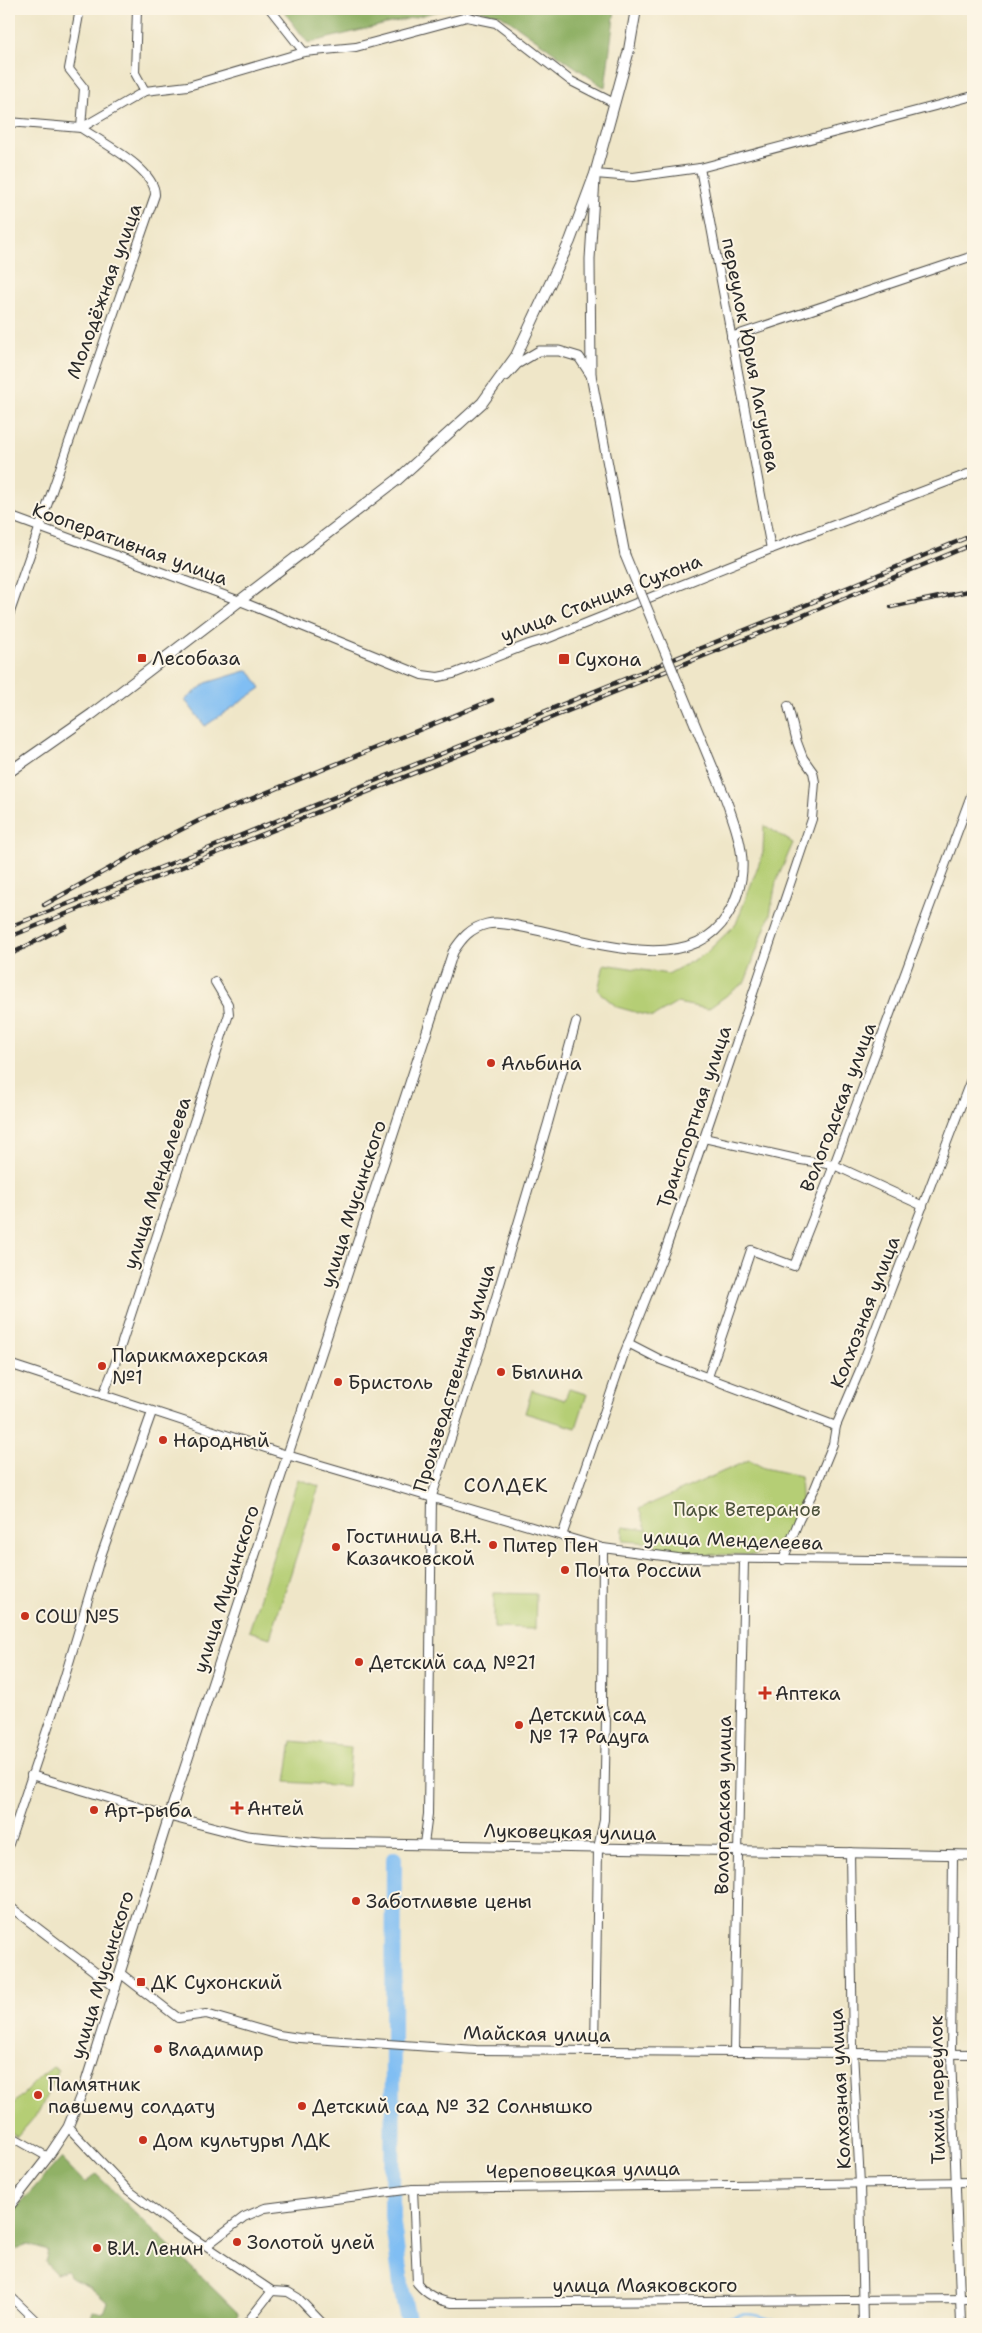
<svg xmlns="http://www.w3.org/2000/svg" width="982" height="2333" font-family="'Shantell Sans',sans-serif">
	<rect width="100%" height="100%" fill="#fcf5e5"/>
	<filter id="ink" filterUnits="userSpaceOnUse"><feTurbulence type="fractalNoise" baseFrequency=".02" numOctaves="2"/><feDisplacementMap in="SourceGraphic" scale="10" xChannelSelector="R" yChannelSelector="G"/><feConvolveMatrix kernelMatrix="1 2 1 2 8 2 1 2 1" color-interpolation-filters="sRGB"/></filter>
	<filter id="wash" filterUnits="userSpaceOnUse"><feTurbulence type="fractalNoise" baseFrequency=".0096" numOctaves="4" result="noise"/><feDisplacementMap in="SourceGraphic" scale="20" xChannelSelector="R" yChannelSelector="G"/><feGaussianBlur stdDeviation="1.12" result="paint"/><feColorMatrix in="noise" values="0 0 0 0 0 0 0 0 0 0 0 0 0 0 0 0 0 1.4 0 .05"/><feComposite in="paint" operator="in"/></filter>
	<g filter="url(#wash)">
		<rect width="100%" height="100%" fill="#efe6c8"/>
		<!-- green -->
		<g fill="#b5ce74" stroke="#707c50">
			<path d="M764 825 793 843 776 882 770 915 745 982 708 1009 677 1003 653 1017 617 1007 598 991 604 964 668 974 705 954 736 924 763 853Z"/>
			<path d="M569 1389 587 1394 576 1428 525 1413 532 1390 565 1400Z"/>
			<path d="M749 1460 764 1468 800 1476 802 1513 794 1533 755 1555 663 1554 653 1543 623 1541V1527L647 1530 639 1509Z"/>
			<path d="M298 1479 319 1486 270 1638 249 1631Z"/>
			<path d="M494 1593 536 1594 535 1629 494 1628Z"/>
			<path d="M292 1741 351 1747 348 1786 286 1782Z"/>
			<path d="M53 2067 58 2070 39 2112 17 2137 9 2132V2108L40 2077Z"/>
		</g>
		<!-- forest -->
		<g fill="#90b166" stroke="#5e6e48">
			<path d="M282 9H448L308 43Z"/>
			<path d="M470 9H615L605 88 501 15Z"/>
			<path d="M61 2158 85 2183 96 2174 239 2314 230 2324H89L93 2311 103 2313 107 2302 91 2288 69 2277 67 2271 56 2274 45 2262 48 2251 28 2245 9 2252V2216Z"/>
		</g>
		<!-- water -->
		<path fill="#80bef3" stroke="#56748f" d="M249 670 261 688 205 726 185 700 206 683Z"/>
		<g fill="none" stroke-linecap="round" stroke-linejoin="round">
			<!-- stream -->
			<path stroke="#80bef3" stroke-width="2.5" d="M713 2324C741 2310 754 2312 783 2324"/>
			<!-- river -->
			<path stroke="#80bef3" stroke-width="16" d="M394 1859 392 2216 402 2292 409 2324"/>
		</g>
	</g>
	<g filter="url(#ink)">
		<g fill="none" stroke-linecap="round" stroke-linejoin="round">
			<defs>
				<g id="minor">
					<path d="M137 9 135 73 145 91"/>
					<path d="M270 9 304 52"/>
					<path d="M9 122 81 128 145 91 188 86 304 52 356 47 467 17 496 23 571 81 614 103"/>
					<path d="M700 168 771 549"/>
					<path d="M595 174 633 177 700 168 973 96"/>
					<path d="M731 337 973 256"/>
					<path d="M9 516 240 601 422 675 438 677 453 674 529 644 549 638 771 549 973 472"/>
					<path d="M9 615 155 195C156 169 101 142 81 128L84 88 69 69 80 9"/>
					<path d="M704 1138 801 1160 834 1165 923 1206"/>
					<path d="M628 1343 661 1360 836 1426"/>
					<path d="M9 1364 287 1455 603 1548 678 1558 973 1561"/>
					<path d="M708 1377 751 1250 794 1266 834 1165 973 790"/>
					<path d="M103 1395 113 1370 229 1014 228 1004 215 982"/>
					<path d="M562 1536 624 1354 665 1251 704 1138 812 819 815 782 813 772 803 758 797 742 788 706"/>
					<path d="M783 1560 799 1520 815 1488 833 1444 836 1426 860 1370 973 1074"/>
					<path d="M31 1775 169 1816"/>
					<path d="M9 1844 65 1676 101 1556 152 1412"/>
					<path d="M424 1844 428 1814 432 1496 483 1341 548 1123 576 1022"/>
					<path d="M850 1852 853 2051 860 2184 863 2324"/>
					<path d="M953 1855 951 2054 961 2324"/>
					<path d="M9 1906 116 1988"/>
					<path d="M120 1973 178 2018 206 2014 279 2035 299 2038 476 2050 973 2054"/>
					<path d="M595 2051 598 1848 604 1820 606 1719 602 1706 603 1548"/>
					<path d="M734 2051 744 1560"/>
					<path d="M68 2127 128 2190 174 2225 272 2291 288 2292 298 2298 323 2324"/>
					<path d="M9 2135 48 2157"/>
					<path d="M413 2189 417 2283C427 2295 437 2300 452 2303L973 2299"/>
					<path d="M206 2246 244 2217 265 2208 413 2189 973 2182"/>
					<path d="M9 2295 39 2324"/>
					<path d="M246 2324 272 2291"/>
				</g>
				<g id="tertiary">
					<path d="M595 179 590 259 591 375 625 555"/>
					<path d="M506 376 517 364 539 351H559L579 357 591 375"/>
					<path d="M169 1816 247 1836 320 1843 973 1855"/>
					<path d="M9 2207 48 2157 68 2127 85 2085 169 1816 453 952C462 938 470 928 487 924 500 921 516 926 528 928 585 939 689 979 727 916 753 873 741 841 725 797"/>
				</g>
				<path id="secondary" d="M9 772 92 714 397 480 482 403 516 356 570 241 595 174 629 50 636 9"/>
			</defs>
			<!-- minor casing -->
			<use href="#minor" stroke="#484743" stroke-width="10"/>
			<!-- tertiary casing -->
			<use href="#tertiary" stroke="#484743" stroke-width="11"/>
			<!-- secondary casing -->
			<use href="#secondary" stroke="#484743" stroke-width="12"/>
			<!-- minor -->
			<use href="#minor" stroke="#fff" stroke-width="8"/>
			<!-- tertiary -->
			<use href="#tertiary" stroke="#fff" stroke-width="9"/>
			<!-- secondary -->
			<use href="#secondary" stroke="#fff" stroke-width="10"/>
			<defs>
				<g id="rail">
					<path d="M891 607 973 590"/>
					<path d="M44 905 151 845 200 820 492 700"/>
					<path d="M9 927 205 850 782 615 973 535"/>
					<path d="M9 937 785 623 973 544"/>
					<path d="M9 955 66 926"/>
				</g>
			</defs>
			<!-- rail casing -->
			<use href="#rail" stroke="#2b2b2b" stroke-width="4.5"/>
			<!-- rail -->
			<use href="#rail" stroke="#fcf5e5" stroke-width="2.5" stroke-dasharray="8" stroke-linecap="butt"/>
			<defs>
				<path id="tertiary-bridge" d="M625 555 725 797"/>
			</defs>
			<!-- tertiary-bridge casing -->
			<use href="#tertiary-bridge" stroke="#484743" stroke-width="11" stroke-linecap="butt"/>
			<!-- tertiary-bridge -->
			<use href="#tertiary-bridge" stroke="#fff" stroke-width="9"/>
		</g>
	</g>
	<!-- markers -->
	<g fill="#c8321e" stroke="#fcf5e5" stroke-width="2">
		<rect x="137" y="653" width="10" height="10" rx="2.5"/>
		<rect x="558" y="653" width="12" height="12" rx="2.5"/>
		<circle cx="491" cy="1063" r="5"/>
		<circle cx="102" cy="1366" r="5"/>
		<circle cx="501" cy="1372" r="5"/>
		<circle cx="338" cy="1382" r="5"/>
		<circle cx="163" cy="1440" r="5"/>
		<circle cx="493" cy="1545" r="5"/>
		<circle cx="336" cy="1547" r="5"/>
		<circle cx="565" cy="1570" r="5"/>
		<circle cx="25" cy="1616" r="5"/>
		<circle cx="359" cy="1662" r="5"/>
		<path d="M762.5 1685.5h5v5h5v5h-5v5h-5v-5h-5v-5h5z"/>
		<circle cx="519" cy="1725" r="5"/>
		<path d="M234.5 1800.5h5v5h5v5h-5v5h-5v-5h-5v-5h5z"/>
		<circle cx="94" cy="1810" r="5"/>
		<circle cx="356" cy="1901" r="5"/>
		<rect x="136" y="1977" width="10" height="10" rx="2.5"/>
		<circle cx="158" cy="2049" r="5"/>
		<circle cx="38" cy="2095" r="5"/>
		<circle cx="302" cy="2106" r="5"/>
		<circle cx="143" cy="2140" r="5"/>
		<circle cx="237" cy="2242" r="5"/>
		<circle cx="97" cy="2248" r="5"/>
	</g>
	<g text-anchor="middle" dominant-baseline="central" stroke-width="4" stroke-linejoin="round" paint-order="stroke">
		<!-- street labels -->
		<g font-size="19" fill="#2b2b2b" stroke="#fcf5e5">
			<text transform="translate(104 291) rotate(-70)">Молодёжная улица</text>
			<text transform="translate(751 355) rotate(79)">переулок Юрия Лагунова</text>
			<text transform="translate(130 544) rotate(20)">Кооперативная улица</text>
			<text transform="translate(601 598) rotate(-21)">улица Станция Сухона</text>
			<text transform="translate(838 1107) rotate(-69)">Вологодская улица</text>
			<text transform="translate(694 1117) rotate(-71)">Транспортная улица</text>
			<text transform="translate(157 1183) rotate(-72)">улица Менделеева</text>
			<text transform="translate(353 1204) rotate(-72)">улица Мусинского</text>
			<text transform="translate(865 1312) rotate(-69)">Колхозная улица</text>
			<text transform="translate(454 1378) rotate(-73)">Производственная улица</text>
			<text transform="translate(733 1540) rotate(2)">улица Менделеева</text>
			<text transform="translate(226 1589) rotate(-72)">улица Мусинского</text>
			<text transform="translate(723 1805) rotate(-89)">Вологодская улица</text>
			<text transform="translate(570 1832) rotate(1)">Луковецкая улица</text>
			<text transform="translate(102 1975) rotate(-73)">улица Мусинского</text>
			<text transform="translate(537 2034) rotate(1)">Майская улица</text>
			<text transform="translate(840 2089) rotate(-93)">Колхозная улица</text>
			<text transform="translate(937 2090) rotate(-91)">Тихий переулок</text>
			<text transform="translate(583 2170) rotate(-1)">Череповецкая улица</text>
			<text x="645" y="2285">улица Маяковского</text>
		</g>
		<!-- poi labels -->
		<g font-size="19" fill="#2b2b2b" stroke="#fcf5e5" text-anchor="start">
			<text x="152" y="658">Лесобаза</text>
			<text x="575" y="659">Сухона</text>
			<text x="501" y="1063">Альбина</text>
			<text x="112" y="1355">Парикмахерская<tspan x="112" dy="22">№1</tspan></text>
			<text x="511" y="1372">Былина</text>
			<text x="348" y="1382">Бристоль</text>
			<text x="173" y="1440">Народный</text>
			<text x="346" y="1536">Гостиница В.Н.<tspan x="346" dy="22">Казачковской</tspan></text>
			<text x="503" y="1545">Питер Пен</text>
			<text x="575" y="1570">Почта России</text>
			<text x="35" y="1616">СОШ №5</text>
			<text x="369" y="1662">Детский сад №21</text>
			<text x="775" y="1693">Аптека</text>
			<text x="529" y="1714">Детский сад<tspan x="529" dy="22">№ 17 Радуга</tspan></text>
			<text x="247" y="1808">Антей</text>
			<text x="104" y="1810">Арт-рыба</text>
			<text x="366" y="1901">Заботливые цены</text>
			<text x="151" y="1982">ДК Сухонский</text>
			<text x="168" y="2049">Владимир</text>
			<text x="48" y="2084">Памятник<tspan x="48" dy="22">павшему солдату</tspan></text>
			<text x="312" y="2106">Детский сад № 32 Солнышко</text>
			<text x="153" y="2140">Дом культуры ЛДК</text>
			<text x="247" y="2242">Золотой улей</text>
			<text x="107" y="2248">В.И. Ленин</text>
		</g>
		<!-- park labels -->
		<g font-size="19" fill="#4e543d" stroke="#fcf5e5">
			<text x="747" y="1509">Парк Ветеранов</text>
		</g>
		<!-- neighbourhood labels -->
		<g font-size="20" letter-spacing="1" fill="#2b2b2b" stroke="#fcf5e5">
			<text x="506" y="1485">СОЛДЕК</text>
		</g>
	</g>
	<!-- margin -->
	<rect width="982" height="2333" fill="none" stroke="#fcf5e5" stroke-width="30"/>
</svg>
